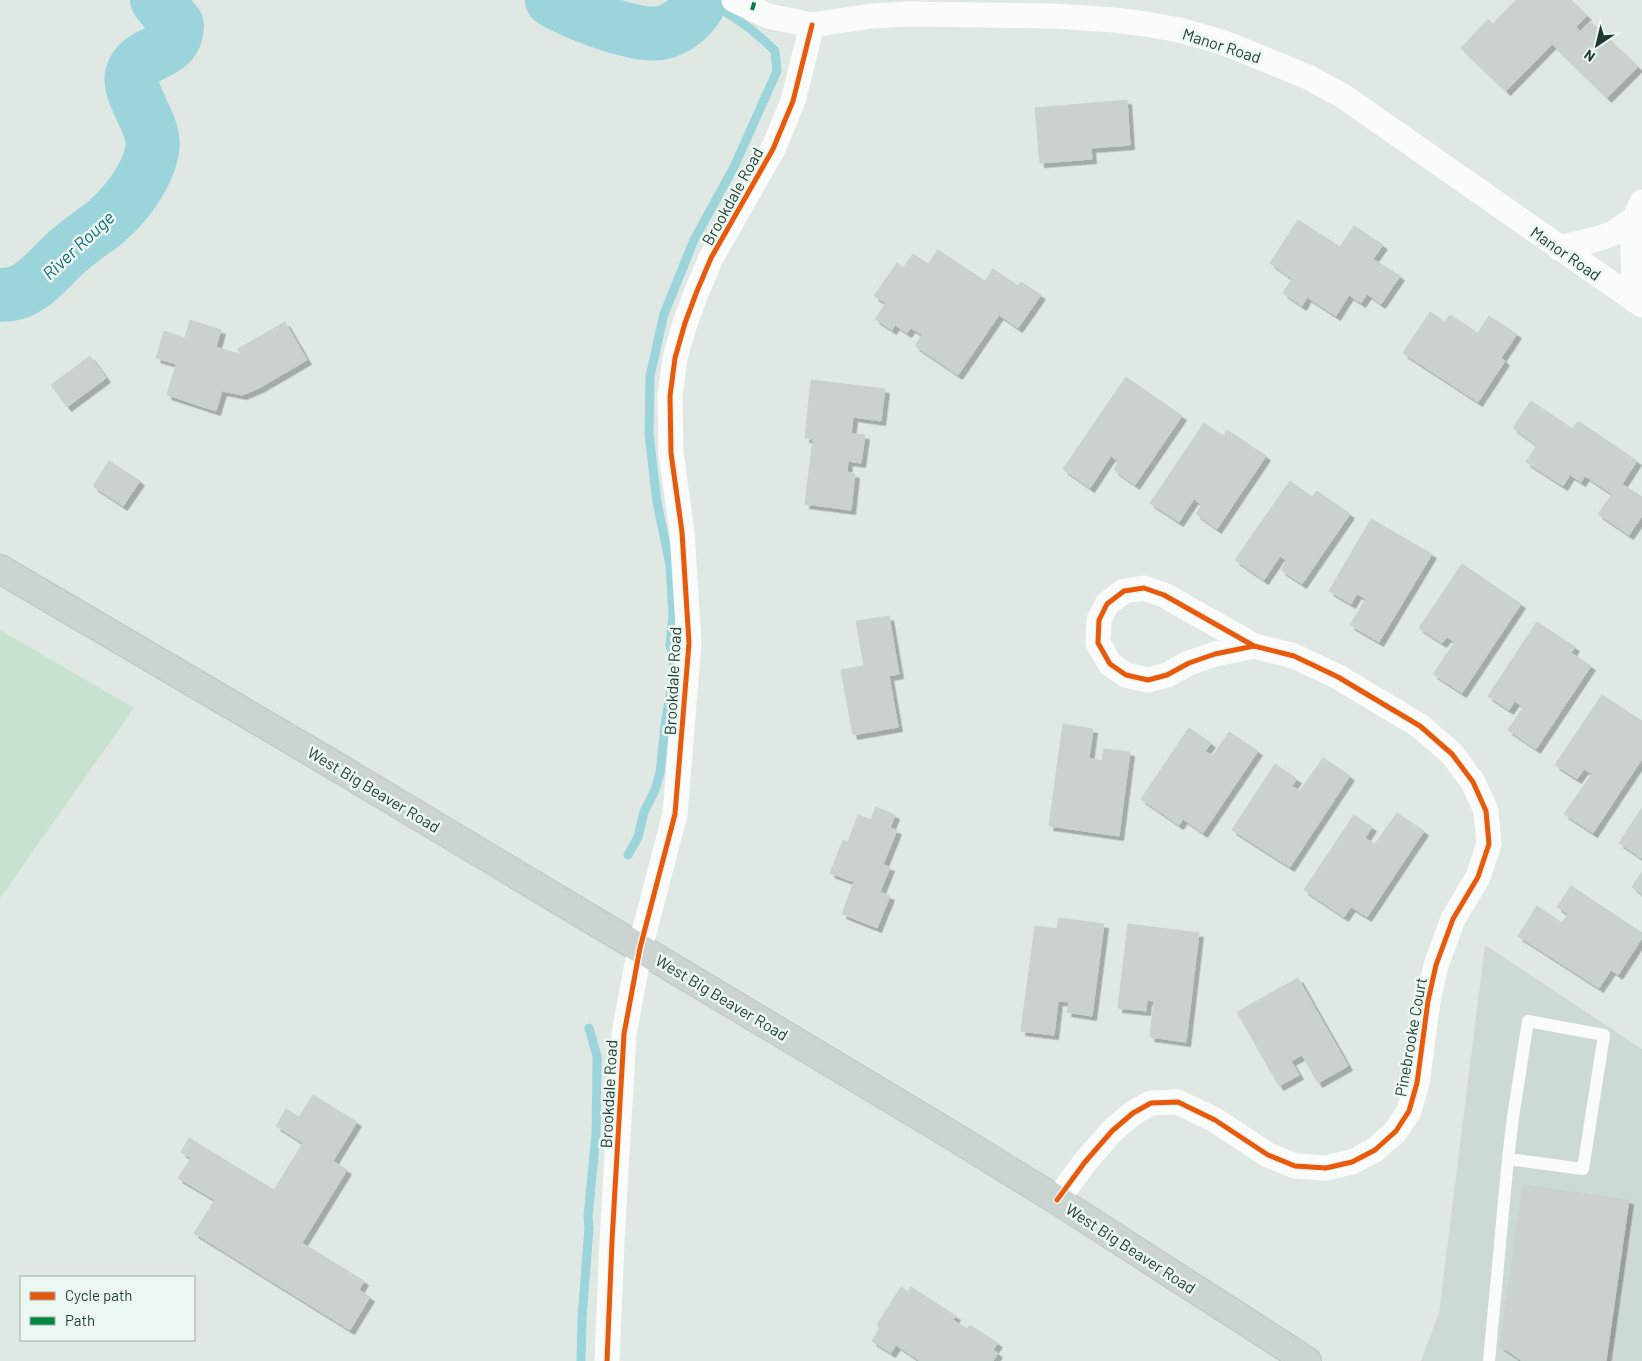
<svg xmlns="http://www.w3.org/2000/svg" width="1642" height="1361" font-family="Barlow,sans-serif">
	<defs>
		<filter id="shadow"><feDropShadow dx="4.5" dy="4.5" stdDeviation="0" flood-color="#0004"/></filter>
	</defs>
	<rect width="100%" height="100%" fill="#e0e8e4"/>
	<!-- built -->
	<path fill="#cdd9d4" d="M1485 945 1642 1049V1361H1421L1439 1313Z"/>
	<!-- green -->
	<path fill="#c7e3cf" d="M0 630 134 708 0 898Z"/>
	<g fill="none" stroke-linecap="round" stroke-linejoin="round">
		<!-- stream -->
		<g stroke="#9bd4db" stroke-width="9">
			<path d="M628 855 638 837 644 812 655 790 660 773 665 725 674 672 673 657 670 645 673 616 670 565 657 502 649 434 650 376 664 314 694 240 734 167 777 71 775 51C754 30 729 11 701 0"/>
			<path d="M581 1361 582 1318 589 1228 588 1217 596 1134 597 1067V1056L589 1028"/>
		</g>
		<!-- river -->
		<g stroke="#9bd4db" stroke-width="54">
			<path d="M552 0C574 13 636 38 661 33 679 29 693 16 701 0"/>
			<path d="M0 295C31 296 47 269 68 251 80 240 95 231 107 221 127 203 147 177 152 151 158 125 124 92 133 72 145 47 176 57 177 25L157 0"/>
		</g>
	</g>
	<!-- building -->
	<g fill="#cad1ce" stroke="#c8d1cd" filter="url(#shadow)">
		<path d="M1516 0H1571L1587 16 1576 27 1580 32 1590 21 1638 67 1607 98 1552 44 1506 91 1461 48 1488 19 1493 24Z"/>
		<path d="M1127 100 1130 145 1091 148 1092 159 1040 163 1035 108Z"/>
		<path d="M1298 220 1340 247 1354 226 1383 245 1373 259 1400 276 1381 304 1367 294 1361 303 1349 295 1336 316 1307 297 1302 306 1283 293 1292 279 1270 263Z"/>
		<path d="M938 250 985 281 993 269 1018 286 1021 282 1041 295 1018 328 999 315 958 375 915 346 922 335 911 328 907 333 895 325 892 330 875 319 886 303 874 296 897 263 903 268 913 254 928 264Z"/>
		<path d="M1430 312 1445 322 1450 315 1478 333 1489 316 1517 334 1501 358 1505 361 1478 402 1403 353Z"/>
		<path d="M190 320 221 330 216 347 241 355 238 349 285 322 307 360 259 388 242 395 222 391 216 411 167 395 176 364 156 358 164 331 185 338Z"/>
		<path d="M90 356 106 378 67 407 51 385Z"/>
		<path d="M1126 377 1182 416 1135 485 1114 470 1119 462 1111 456 1090 488 1063 469Z"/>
		<path d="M811 380 885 389 881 421 853 417 851 434 865 435 861 463 848 461 847 472 855 474 851 510 805 504 813 439 805 438Z"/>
		<path d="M1531 401 1573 429 1578 421 1637 461 1622 484 1642 497V516L1629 535 1598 514 1612 494 1585 476 1581 482 1570 475 1563 486 1526 462 1537 445 1513 428Z"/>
		<path d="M1204 423 1223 436 1227 430 1266 456 1217 529 1196 514 1202 505 1194 499 1179 522 1150 503Z"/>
		<path d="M109 461 140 481 123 506 93 486Z"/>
		<path d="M1290 481 1312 497 1317 491 1350 514 1302 584 1281 570 1287 561 1280 556 1264 580 1235 560Z"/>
		<path d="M1371 519 1432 554 1379 642 1350 625 1366 599 1357 594 1351 604 1329 591Z"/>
		<path d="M1462 564 1521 604 1462 693 1433 674 1455 642 1447 637 1442 643 1419 628Z"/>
		<path d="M889 616 899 674 889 676 898 727 853 735 841 670 864 666 856 621Z"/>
		<path d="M1537 622 1575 647 1571 653 1591 666 1536 749 1508 730 1523 707 1515 701 1509 710 1488 696Z"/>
		<path d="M1602 695 1642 721V759L1593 833 1564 814 1592 774 1584 769 1577 779 1555 765Z"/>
		<path d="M1063 724 1093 729 1089 758 1102 761 1104 749 1130 752 1119 836 1049 826Z"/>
		<path d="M1189 728 1211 743 1205 751 1213 756 1229 732 1258 751 1203 833 1183 819 1179 825 1141 799Z"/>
		<path d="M1323 758 1350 776 1290 867 1232 830 1275 764 1297 779 1292 786 1300 791Z"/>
		<path d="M876 807 895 815 890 828 897 830 883 865 890 867 880 892 890 896 877 928 842 914 854 882 830 873 843 840 848 842 858 815 871 820Z"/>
		<path d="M1642 808V856L1641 858 1619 843Z"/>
		<path d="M1397 813 1424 831 1367 917 1351 907 1344 917 1304 890 1354 815 1372 827 1365 838 1375 844Z"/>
		<path d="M1642 872V894L1632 887Z"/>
		<path d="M1571 886 1642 933V938L1618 975 1611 970 1599 988 1518 936 1537 906 1562 923 1568 914 1557 907Z"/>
		<path d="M1059 918 1104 924 1092 1016 1067 1012 1069 1002 1058 1001 1054 1035 1021 1031 1035 926 1057 929Z"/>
		<path d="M1128 924 1199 933 1186 1042 1150 1037 1154 1001 1147 1000 1146 1011 1118 1008Z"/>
		<path d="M1298 978 1348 1066 1318 1083 1302 1055 1291 1061 1299 1075 1279 1086 1237 1012Z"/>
		<path d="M313 1095 357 1122 333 1161 347 1170 302 1243 364 1281 359 1290 370 1297 350 1330 194 1233 215 1200 178 1178 191 1158 181 1152 189 1138 274 1190 303 1143 276 1126 286 1109 299 1117Z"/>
		<path d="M1523 1185 1629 1200 1606 1361H1522L1500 1346Z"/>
		<path d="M901 1287 908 1292 911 1287 956 1316 953 1320 967 1329 970 1325 998 1343 993 1350 998 1353 993 1361H920L896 1345 891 1353 872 1341 880 1327 877 1325Z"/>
	</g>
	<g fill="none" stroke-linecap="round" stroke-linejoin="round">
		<defs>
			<path id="primary" d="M0 569 322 758 948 1133 1057 1200 1307 1361"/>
		</defs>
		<!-- primary casing -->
		<use href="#primary" stroke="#bac5c1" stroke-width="30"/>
		<!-- service -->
		<path stroke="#fafcfb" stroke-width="12" d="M1489 1361 1508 1159 1513 1117 1528 1021 1604 1035 1583 1169 1508 1159"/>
		<!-- minor -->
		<g stroke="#fafcfb" stroke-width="25">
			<path d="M734 0 768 16 812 25 871 16 909 14 1054 16 1114 20 1146 24 1179 30 1222 42 1308 77 1343 96 1642 305"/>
			<path d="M1559 248 1597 239 1614 233 1635 218"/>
			<path d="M1634 300 1633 248 1635 218 1642 202"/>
			<path d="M1057 1200 1085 1162 1112 1131 1133 1113 1151 1103 1178 1102 1215 1120 1268 1155 1295 1166 1326 1168 1352 1162 1375 1150 1396 1131 1409 1111 1417 1083 1428 1001 1436 965 1453 919 1478 877 1489 844 1486 811 1473 782 1452 754 1420 726 1338 677 1294 656 1254 646 1164 595 1144 588 1124 591 1107 604 1099 620 1098 643 1110 664 1126 675 1148 680 1167 675 1189 663 1215 654 1254 646"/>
			<path d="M607 1361 612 1241 624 1034 640 948 675 814 689 643 682 532 671 453 670 396 675 358 685 323 697 291 711 258 773 149 793 101 812 25"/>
		</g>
		<!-- primary -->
		<use href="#primary" stroke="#cbd4d1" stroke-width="28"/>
		<!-- quiet -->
		<path stroke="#00873e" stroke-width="4" stroke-dasharray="8 4" stroke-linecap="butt" d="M752 10 755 0"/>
		<defs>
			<g id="cycleway">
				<path d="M1057 1200 1085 1162 1112 1131 1133 1113 1151 1103 1178 1102 1215 1120 1268 1155 1295 1166 1326 1168 1352 1162 1375 1150 1396 1131 1409 1111 1417 1083 1428 1001 1436 965 1453 919 1478 877 1489 844 1486 811 1473 782 1452 754 1420 726 1338 677 1294 656 1254 646 1164 595 1144 588 1124 591 1107 604 1099 620 1098 643 1110 664 1126 675 1148 680 1167 675 1189 663 1215 654 1254 646"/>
				<path d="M607 1361 612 1241 624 1034 640 948 675 814 689 643 682 532 671 453 670 396 675 358 685 323 697 291 711 258 773 149 793 101 812 25"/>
			</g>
		</defs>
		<!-- cycleway casing -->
		<use href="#cycleway" stroke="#edf7f2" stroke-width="8"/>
		<!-- cycleway -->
		<use href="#cycleway" stroke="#e8590c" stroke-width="5"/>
	</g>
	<g text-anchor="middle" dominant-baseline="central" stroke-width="5" stroke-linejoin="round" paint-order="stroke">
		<!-- street labels -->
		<g font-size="16" fill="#1d3b32" stroke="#edf7f2">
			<text transform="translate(1222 45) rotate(18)">Manor Road</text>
			<text transform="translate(732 196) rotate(-61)">Brookdale Road</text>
			<text transform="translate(1566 253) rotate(35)">Manor Road</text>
			<text transform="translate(672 681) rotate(-87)">Brookdale Road</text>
			<text transform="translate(374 789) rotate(31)">West Big Beaver Road</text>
			<text transform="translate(722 997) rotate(31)">West Big Beaver Road</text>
			<text transform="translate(1410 1037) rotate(-80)">Pinebrooke Court</text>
			<text transform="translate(608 1094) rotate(-87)">Brookdale Road</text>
			<text transform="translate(1131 1248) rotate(33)">West Big Beaver Road</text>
		</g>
		<!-- water labels -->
		<g font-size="18" font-style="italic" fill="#116d7d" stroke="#edf7f2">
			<text transform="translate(78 245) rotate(-43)">River Rouge</text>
		</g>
	</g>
	<!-- legend -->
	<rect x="20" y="1276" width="175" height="65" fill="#edf7f2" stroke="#9aaca5"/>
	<rect x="30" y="1292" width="25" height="8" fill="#e8590c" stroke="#9aaca5"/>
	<text x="65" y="1301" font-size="15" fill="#1d3b32">Cycle path</text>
	<rect x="30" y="1317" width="25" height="8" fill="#00873e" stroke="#9aaca5"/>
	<text x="65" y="1326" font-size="15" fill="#1d3b32">Path</text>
	<!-- north arrow -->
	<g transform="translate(1597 45) rotate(215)" stroke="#edf7f2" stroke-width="4" paint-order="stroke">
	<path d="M0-4L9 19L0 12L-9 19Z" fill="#1d3b32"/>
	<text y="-8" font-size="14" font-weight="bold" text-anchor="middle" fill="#1d3b32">N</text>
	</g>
</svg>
